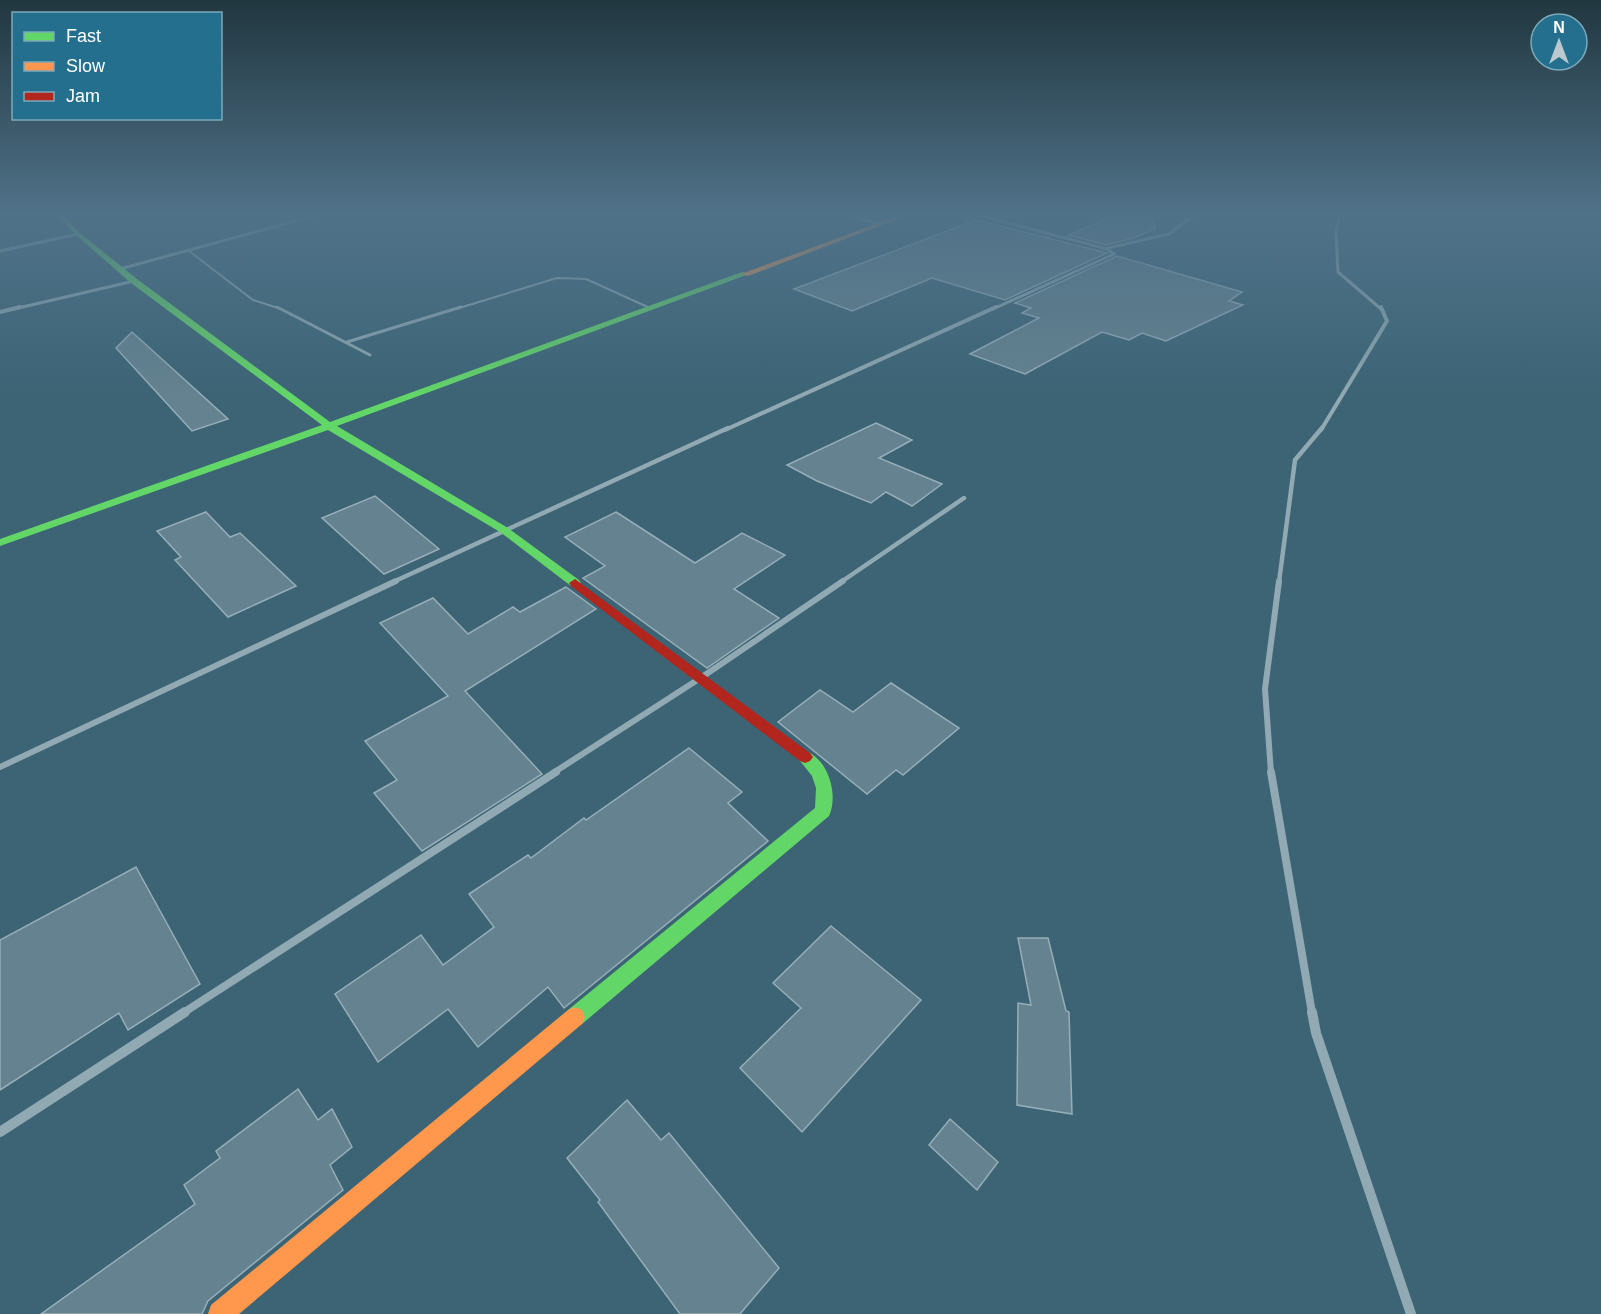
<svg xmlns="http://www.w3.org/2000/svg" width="1601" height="1314" font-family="Arial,sans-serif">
	<rect width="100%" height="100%" fill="#3c6475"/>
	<!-- building -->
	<g fill="#64828f" stroke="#97aeb8" stroke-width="1.5">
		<path d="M1124 212H1149L1156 228 1134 238 1106 245 1068 235Z"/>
		<path d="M976 220 1107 253 1005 300 932 278 852 311 794 289Z"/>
		<path d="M1117 256 1242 292 1229 301 1243 305 1166 341 1142 333 1129 340 1102 332 1025 374 970 354 1039 318 1022 313 1031 308 1015 303Z"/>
		<path d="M132 332 228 419 192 431 116 348Z"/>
		<path d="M876 423 912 440 879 458 942 484 912 506 886 492 871 503 817 481 787 465Z"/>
		<path d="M375 496 439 549 384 574 322 518Z"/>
		<path d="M206 512 230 537 240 533 296 586 228 617 175 560 181 557 157 531Z"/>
		<path d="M616 512 695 563 742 533 785 555 734 589 779 618 707 668 583 578 605 566 565 537Z"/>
		<path d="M566 587 596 609 465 691 542 774 422 851 374 793 397 780 365 741 448 696 380 623 433 598 468 634 513 607 520 612Z"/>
		<path d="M891 683 959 728 903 775 896 770 867 794 778 722 820 690 853 712Z"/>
		<path d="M689 748 742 792 728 803 768 841 564 1008 548 987 478 1047 448 1009 378 1062 335 994 421 935 443 965 494 927 469 894 528 855 531 858 584 818 586 820Z"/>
		<path d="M136 867 200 984 128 1030 119 1013 0 1090V940Z"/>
		<path d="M831 926 921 1000 802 1132 740 1068 801 1008 773 983Z"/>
		<path d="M1018 938H1048L1066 1011 1069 1012 1072 1114 1017 1105 1018 1003 1031 1005Z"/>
		<path d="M298 1089 318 1120 332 1109 352 1147 330 1165 343 1190 208 1301 202 1314H41L195 1204 184 1185 220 1158 216 1151Z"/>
		<path d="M627 1100 661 1140 669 1133 779 1268 740 1314H680L598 1202 600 1200 567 1158Z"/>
		<path d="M950 1119 998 1162 977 1190 929 1145Z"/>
	</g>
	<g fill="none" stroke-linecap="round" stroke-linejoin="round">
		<!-- lane-far1 -->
		<g stroke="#90a9b2" stroke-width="2">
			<path d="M189 251 253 300 281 309"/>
			<path d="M456 309 557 278 586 279 650 308"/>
		</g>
		<!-- lane -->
		<g stroke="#90a9b2" stroke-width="3">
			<path d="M277 307 370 355"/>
			<path d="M347 342 461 307"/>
		</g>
		<!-- street-far5 -->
		<g stroke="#90a9b2" stroke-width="3">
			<path d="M836 212 877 223"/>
			<path d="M966 212 1107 249 1114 254 993 309"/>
			<path d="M1340 212 1336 231 1338 272 1381 309"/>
			<path d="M1108 248 1169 234 1195 214 1204 212"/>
			<path d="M0 251 78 234"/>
			<path d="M120 269 328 212"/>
			<path d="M14 309 134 281"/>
		</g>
		<!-- street-far4 -->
		<g stroke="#90a9b2" stroke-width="4">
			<path d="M0 312 20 307"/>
			<path d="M725 430 996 307"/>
			<path d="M1321 430 1387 321 1381 307"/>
		</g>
		<!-- street-far3 -->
		<g stroke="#90a9b2" stroke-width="4.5">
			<path d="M393 582 728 428"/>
			<path d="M841 582 964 498"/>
			<path d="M1279 582 1295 460 1322 428"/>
		</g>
		<!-- street-far2 -->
		<g stroke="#90a9b2" stroke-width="6">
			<path d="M0 767 396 581"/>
			<path d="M553 773 702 677 843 581"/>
			<path d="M1271 773 1265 689 1279 581"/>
		</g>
		<!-- street-far1 -->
		<g stroke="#90a9b2" stroke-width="8">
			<path d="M1271 772 1312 1013"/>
			<path d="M183 1013 556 772"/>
		</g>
		<!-- street -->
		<g stroke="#90a9b2" stroke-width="10">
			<path d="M1312 1012 1316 1033 1411 1314"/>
			<path d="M0 1132 185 1012"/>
		</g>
		<!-- fast -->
		<g fill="#63d668" fill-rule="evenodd">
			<path d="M54 212H60L80 233 137 279 330 422 742 272 749 274 337 426 508 528 579 580 581 583 579 586H571L500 532 328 430 0 546V539L322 425 131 283 76 235Z"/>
			<path d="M805 751C828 758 839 795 829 816L582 1024 575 1027 568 1024 565 1017 568 1010 815 808 816 788 812 776 797 757 800 753Z"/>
		</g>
		<!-- slow -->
		<g fill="#ff974d" fill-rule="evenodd">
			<path d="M908 212H916L748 276 741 274Z"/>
			<path d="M575 1007 582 1010 585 1017 582 1024 239 1314H208L211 1305 568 1010Z"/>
		</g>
		<!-- jam -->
		<path fill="#b3261e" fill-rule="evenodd" d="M575 579 810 753 813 757 810 761 805 763 800 761 571 586 569 583Z"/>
	</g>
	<!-- sky -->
	<linearGradient id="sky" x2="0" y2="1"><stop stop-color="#213740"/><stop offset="0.54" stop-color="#507289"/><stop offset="1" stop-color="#507289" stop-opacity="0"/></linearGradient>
	<rect width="1601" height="396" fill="url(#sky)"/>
	<!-- legend -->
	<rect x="12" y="12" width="210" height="108" fill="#246f8d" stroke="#7ca9bb" stroke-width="1.5"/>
	<rect x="24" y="32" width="30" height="9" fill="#63d668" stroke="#7ca9bb" stroke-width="1.5"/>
	<text x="66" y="42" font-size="18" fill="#ffffff">Fast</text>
	<rect x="24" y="62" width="30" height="9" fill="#ff974d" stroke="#7ca9bb" stroke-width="1.5"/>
	<text x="66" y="72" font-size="18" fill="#ffffff">Slow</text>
	<rect x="24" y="92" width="30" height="9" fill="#b3261e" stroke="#7ca9bb" stroke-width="1.5"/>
	<text x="66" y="102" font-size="18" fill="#ffffff">Jam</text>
	<!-- north arrow -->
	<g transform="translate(1559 42)"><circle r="28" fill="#246f8d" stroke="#7ca9bb" stroke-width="1.5"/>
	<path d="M0-4.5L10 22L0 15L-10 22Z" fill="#bbc9cf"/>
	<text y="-9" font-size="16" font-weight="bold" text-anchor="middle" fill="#ffffff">N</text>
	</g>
</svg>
